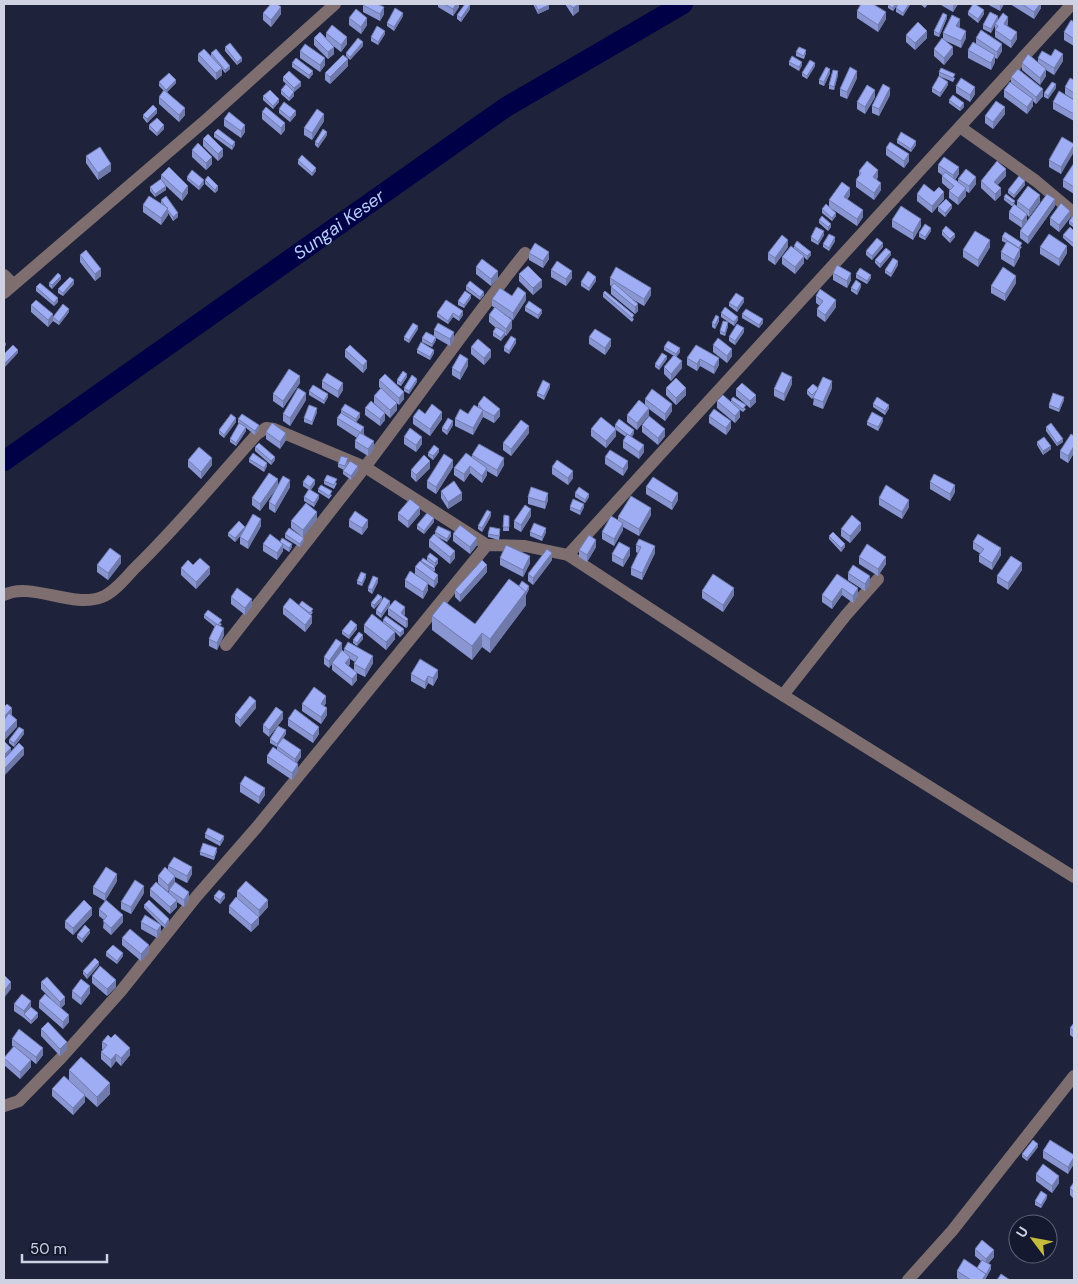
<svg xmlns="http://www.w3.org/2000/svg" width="1078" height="1284" font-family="'DM Sans',sans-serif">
	<rect width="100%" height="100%" fill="#1e233b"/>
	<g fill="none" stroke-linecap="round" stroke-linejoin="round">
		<!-- river -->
		<path stroke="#000046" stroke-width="20" id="s1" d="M4 461 506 107 683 4"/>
		<!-- minor -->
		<g stroke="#7e6e6f" stroke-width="12">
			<path d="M960 127 1036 181 1074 213"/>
			<path d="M4 275 13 284"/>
			<path d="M4 293 207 119 335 4"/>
			<path d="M487 545 365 467C419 396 469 323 525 253"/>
			<path d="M568 555 765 684 1074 877"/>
			<path d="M4 595C31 581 72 609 102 597 115 592 126 577 136 567 179 525 217 479 257 434L266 428 274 429 365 467 226 645"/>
			<path d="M783 695 846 615 878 579"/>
			<path d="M4 1106 19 1101 61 1058 121 991 196 897 257 827 487 545 525 546 568 555 1072 4"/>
			<path d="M908 1280 952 1231 1074 1076"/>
		</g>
	</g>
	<!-- wall -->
	<g fill="#8996d2" fill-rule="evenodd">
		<path d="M269 4H277L281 14 271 27 263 20V13L270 5Z"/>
		<path d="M438 4H459V7L453 16 438 7Z"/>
		<path d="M533 4H548L549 9 538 14Z"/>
		<path d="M565 4H579V11L573 16Z"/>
		<path d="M898 4 893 11 888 8V5Z"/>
		<path d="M910 4 903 16 896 12V8Z"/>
		<path d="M920 4H928L925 8Z"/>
		<path d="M941 4H958L953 12 941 5Z"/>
		<path d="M987 4H1004L1000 11Z"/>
		<path d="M1010 4H1041V8L1034 19Z"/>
		<path d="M363 5 384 14 380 21 363 12Z"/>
		<path d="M470 9 461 22 457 19V15Z"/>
		<path d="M857 11 886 19 878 32 857 18Z"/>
		<path d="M968 12 984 14 978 23 968 15Z"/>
		<path d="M403 16 394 31 387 26V23Z"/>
		<path d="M349 18 367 25 361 34 349 25Z"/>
		<path d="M947 18 939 37 934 35V31Z"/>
		<path d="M998 19 1008 24 1007 26 1017 39 1011 48 995 37V25L991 33 983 29V25Z"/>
		<path d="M1074 22V46L1064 40V32Z"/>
		<path d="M960 26 959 28 966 38 961 48 946 41 953 54 944 65 934 56V49L943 39V33Z"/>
		<path d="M326 33 347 44 341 52 332 45 334 54 328 59 314 45V38H326Z"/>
		<path d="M385 34 378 45 371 41V37Z"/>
		<path d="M906 35 927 38 915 50 906 42Z"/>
		<path d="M976 38 1002 51 997 59 995 58V62L991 70 968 58V50L976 43Z"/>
		<path d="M363 46 350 60 346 56V53Z"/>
		<path d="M225 47 242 61 237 65 225 51Z"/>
		<path d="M300 51 325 65 320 72 300 58Z"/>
		<path d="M796 52 806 53 804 59 796 56Z"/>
		<path d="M211 53 230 69 225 73 222 69V75L216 80 198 61V54L211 56Z"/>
		<path d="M1051 56 1063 61 1054 75 1046 70V76L1040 85 1022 70V63L1038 62V58Z"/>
		<path d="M789 62 802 65 799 71 789 65Z"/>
		<path d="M292 63 313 74 309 79 292 67Z"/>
		<path d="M348 66 330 84 325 80V73Z"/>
		<path d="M815 66 807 79 802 76V73Z"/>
		<path d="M939 72 955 78 953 82 939 76Z"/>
		<path d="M830 73 824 86 819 84V80Z"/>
		<path d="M838 75 834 90 829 89V85Z"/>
		<path d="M283 77 301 86 294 92 283 81Z"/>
		<path d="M1011 77 1043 96 1036 104 1033 101V106L1027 114 1004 97V90L1011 82Z"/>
		<path d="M857 78 847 99 840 96V89Z"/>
		<path d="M1074 80V121L1053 109V102L1073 99 1065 94V87Z"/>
		<path d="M159 82 176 83 167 92 185 115 179 122 159 104V97L164 91 159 86Z"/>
		<path d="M948 85 940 97 932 92V88Z"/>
		<path d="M956 86 975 94 970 102 956 93Z"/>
		<path d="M1056 88 1048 99 1044 97V93Z"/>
		<path d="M281 90 294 96 289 101 281 94Z"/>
		<path d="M890 95 879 116 872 113V106Z"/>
		<path d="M263 96 279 102 273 109 263 100Z"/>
		<path d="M875 97 865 114 857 109V102Z"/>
		<path d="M949 100 964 107 960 111 949 103Z"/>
		<path d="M279 109 296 115 290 122 279 113Z"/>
		<path d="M262 112 285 130 281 135 262 119Z"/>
		<path d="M157 113 147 123 143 118V115Z"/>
		<path d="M1005 114 993 129 985 123V116Z"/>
		<path d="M224 119 245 132 241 138 224 126Z"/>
		<path d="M324 121 312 140 304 135V128Z"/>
		<path d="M149 125 164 129 157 136 149 129Z"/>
		<path d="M214 133 235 145 232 150 214 137Z"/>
		<path d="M327 135 318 148 315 145V142Z"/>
		<path d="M203 139 223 156 218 161 203 146Z"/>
		<path d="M897 140 916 145 911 152 897 143Z"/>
		<path d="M1074 144 1061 174 1049 167V160Z"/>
		<path d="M886 148 909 161 904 168 886 155Z"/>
		<path d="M192 150 212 164 206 170 192 157Z"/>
		<path d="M86 156 111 171 98 180 86 163Z"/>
		<path d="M298 160 316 171 312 176 298 164Z"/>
		<path d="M1074 163V194L1063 187V180Z"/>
		<path d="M938 165 959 174 955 180 958 183V179L976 184 969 193 966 191V196L958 205 949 198V191L950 190 942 183V175L938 172Z"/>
		<path d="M859 171 878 177 877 179 881 190 874 200 856 187V180L859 176Z"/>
		<path d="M161 175 188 193 182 201 166 186V190L155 197 150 191V187L161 180Z"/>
		<path d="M1006 176 997 185 1001 195 995 201 981 188V181Z"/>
		<path d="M187 177 204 184 199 190 187 180Z"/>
		<path d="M205 180 218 190 215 193 205 184Z"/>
		<path d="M1025 185 1014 198 1008 193V190Z"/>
		<path d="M934 192 944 199 932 213 917 201V194Z"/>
		<path d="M850 195 847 200 863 217 857 226 832 209 836 216 832 221 822 213V209L829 207V200Z"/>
		<path d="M1004 197 1015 201 1013 207 1004 200Z"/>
		<path d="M161 200 178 217 173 221 168 213V215L161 225 143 212V205L161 204Z"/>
		<path d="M1017 201 1040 202 1029 217 1027 215 1022 228 1009 219V212L1017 206Z"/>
		<path d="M1055 206 1028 244 1020 238V231Z"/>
		<path d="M938 207 952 208 945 217 938 211Z"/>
		<path d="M1074 217V228L1069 224V221Z"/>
		<path d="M1050 218H1070L1059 232 1050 225Z"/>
		<path d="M819 220 831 227 828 231 819 223Z"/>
		<path d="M892 220 921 226 913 240 892 227Z"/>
		<path d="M931 231 925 240 919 237V233Z"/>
		<path d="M942 231 955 237 950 243 942 235Z"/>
		<path d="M1074 231V246L1073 247 1063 238V235Z"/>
		<path d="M824 235 818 245 811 241V237Z"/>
		<path d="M1002 237 1022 247 1020 249V256L1014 267 1001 259V252L1006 243 1002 241Z"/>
		<path d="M835 241 829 251 823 247V244Z"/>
		<path d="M794 246 811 255 807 260 804 257V263L795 274 782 264V257L794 248Z"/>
		<path d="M788 247 775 265 768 260V253Z"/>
		<path d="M883 247 872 260 866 255V251Z"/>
		<path d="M990 247 978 267 963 257V250Z"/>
		<path d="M1040 247 1067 253 1059 266 1040 254Z"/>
		<path d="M529 253 549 259 543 268 529 260Z"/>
		<path d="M80 255 101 276 95 281 80 262Z"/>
		<path d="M891 255 880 268 875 263V260Z"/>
		<path d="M898 265 891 277 885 273V270Z"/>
		<path d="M476 267 498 278 491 286 476 274Z"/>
		<path d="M551 270 572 278 566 286 551 277Z"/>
		<path d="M833 273 851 280 847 288 833 280Z"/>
		<path d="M519 274 542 287 533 295 519 281Z"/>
		<path d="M856 274 871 278 867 284 856 278Z"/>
		<path d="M610 278 651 295 644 306 632 299 638 311 635 314 611 294V286L610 285Z"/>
		<path d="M61 279 52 289 49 286V283Z"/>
		<path d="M596 281 589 291 581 286V282Z"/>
		<path d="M1016 283 1005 301 991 293V286Z"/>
		<path d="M74 284 63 296 58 293V289Z"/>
		<path d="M466 286 484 295 480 300 466 290Z"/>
		<path d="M36 287 58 302 54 306 36 291Z"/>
		<path d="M861 287 857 295 851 291V288Z"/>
		<path d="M603 293 634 319 632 322 603 297Z"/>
		<path d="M512 296 526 300 513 320 500 311 512 328 506 336 505 335 501 341 493 336V332L496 328 489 322V315L495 308 492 306V299Z"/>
		<path d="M816 296 836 307 825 322 817 316V309L820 306 816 303Z"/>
		<path d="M471 298 464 308 458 305V301Z"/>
		<path d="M446 300 463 315 459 321 453 317 448 324 437 317V313Z"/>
		<path d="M744 302 737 312 729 306V303Z"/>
		<path d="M31 305 53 317 69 312 59 325 53 321 48 327 31 312Z"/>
		<path d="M525 307 542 313 538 319 525 311Z"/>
		<path d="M721 313 738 320 734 326 721 317Z"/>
		<path d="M742 314 763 323 759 328 742 318Z"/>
		<path d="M719 321 715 329 712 327V323Z"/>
		<path d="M728 326 725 336 720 334V331Z"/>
		<path d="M418 329 409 343 404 340V337Z"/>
		<path d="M434 330 454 339 450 346 436 338V340L432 347 422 342V338L434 336Z"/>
		<path d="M744 332 735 345 729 341V337Z"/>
		<path d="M589 337 611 346 605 355 589 344Z"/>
		<path d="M516 343 509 354 504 351V347Z"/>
		<path d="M713 345 732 356 727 363 713 352Z"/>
		<path d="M471 347 491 357 484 365 471 354Z"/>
		<path d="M664 347 680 352 676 357 682 368 671 381 664 374V367L674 356 664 350Z"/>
		<path d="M345 350 367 368 363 373 345 357Z"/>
		<path d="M417 350 434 353 430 360 417 353Z"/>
		<path d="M687 358H719V365L714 374 700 366 697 371 687 365Z"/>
		<path d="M667 359 659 370 655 367V364Z"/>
		<path d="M468 366 460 380 452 375V368Z"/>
		<path d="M407 377 401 386 397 384V380Z"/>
		<path d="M379 380 404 399 399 405 379 387Z"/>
		<path d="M322 381 343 390 338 398 322 388Z"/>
		<path d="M417 382 409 394 404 391V388Z"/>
		<path d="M300 383 283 408 273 401V394Z"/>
		<path d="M792 384 784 401 774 396V389Z"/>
		<path d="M550 387 544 400 537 396V393Z"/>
		<path d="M666 388 686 395 676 405 666 395Z"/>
		<path d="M818 388H832L823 409 813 405 814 397 812 399 807 394V390Z"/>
		<path d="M736 389 756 402 750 408 736 396Z"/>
		<path d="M309 391 328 397 324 404 309 395Z"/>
		<path d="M374 396 397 410 390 418 374 403Z"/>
		<path d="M645 399 672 411 665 421 649 409V415L637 430 627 422V415L645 405Z"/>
		<path d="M306 400 290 426 283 421V414Z"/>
		<path d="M731 400 746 409 743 412 740 410V417L735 423 717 408V401L731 402Z"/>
		<path d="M1064 400 1059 412 1049 408V405Z"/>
		<path d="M478 404 500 416 494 423 483 417 473 435 455 426V419L468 414 478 407Z"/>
		<path d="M873 404 889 408 885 415 873 407Z"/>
		<path d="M365 408 385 420 380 426 365 415Z"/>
		<path d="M341 410 360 417 356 422 364 434 374 448 368 456 355 448V441L357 438 337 425V418L341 413Z"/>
		<path d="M317 412 312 425 304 422V418Z"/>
		<path d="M425 414 442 419 430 436 413 424V417Z"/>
		<path d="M709 416 731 428 726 435 709 423Z"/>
		<path d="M238 419 259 429 255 435 246 428V431L236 446 230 442V439L239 424 238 423Z"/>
		<path d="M883 421 878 431 867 425V422Z"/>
		<path d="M236 422 224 438 219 434V430Z"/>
		<path d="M453 425 447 435 442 431V428Z"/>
		<path d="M615 425 634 433 632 437 644 452 639 459 623 448V441L626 437 616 430V436L606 448 591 436V429L615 428Z"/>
		<path d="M642 425 665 436 658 445 642 432Z"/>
		<path d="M1046 427 1063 442 1057 446 1046 431Z"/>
		<path d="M266 432 286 440 280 449 266 439Z"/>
		<path d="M529 433 511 456 503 450V443Z"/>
		<path d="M1074 436V453L1068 463 1060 458V451Z"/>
		<path d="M404 437 422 444 416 452 404 444Z"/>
		<path d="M1037 442 1051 449 1043 455 1037 445Z"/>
		<path d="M255 447 275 460 271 465 255 451Z"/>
		<path d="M439 452 433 460 428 456V453Z"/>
		<path d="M472 455 504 465 497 477 487 471V475L482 483 470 473 464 482 454 475V468L472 457Z"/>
		<path d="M605 457 628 468 623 476 605 464Z"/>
		<path d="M249 459 267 466 264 472 249 462Z"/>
		<path d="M188 460 212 465 201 479 188 467Z"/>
		<path d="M348 462 346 467 358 470 351 480 343 474V471L344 470 338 467V464Z"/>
		<path d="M453 467 436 494 427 488V481Z"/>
		<path d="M552 467 573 478 568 485 552 474Z"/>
		<path d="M430 468 416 482 411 477V470Z"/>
		<path d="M324 481 337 483 334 489 324 484Z"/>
		<path d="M303 482 315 484 311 490 319 498 314 507 304 501V497L309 490 303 486Z"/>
		<path d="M930 482 955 492 950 501 930 489Z"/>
		<path d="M278 486 290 487 275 513 269 509V502L276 489 260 511 252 505V498Z"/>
		<path d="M646 487 678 500 672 510 646 494Z"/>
		<path d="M318 489 332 495 329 499 318 492Z"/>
		<path d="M441 491 462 500 448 509 441 498Z"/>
		<path d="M575 493 589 497 585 503 575 497Z"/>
		<path d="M528 497 548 500 545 509 528 504Z"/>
		<path d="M879 498 909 507 902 519 879 505Z"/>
		<path d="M570 507H584L580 515 570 510Z"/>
		<path d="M398 513 420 514 408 528 398 520Z"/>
		<path d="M504 515 509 516V531H503Z"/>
		<path d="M651 515 639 536 623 527V530L614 546 602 539V532L618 521V517Z"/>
		<path d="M491 516 482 532 478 529V526Z"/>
		<path d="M531 516 521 532 514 528V521Z"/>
		<path d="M317 519 303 537 304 541 300 547 285 538V534L300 535 291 528V521Z"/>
		<path d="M349 520 368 527 362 535 349 527Z"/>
		<path d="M434 522 424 534 417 529V525Z"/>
		<path d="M261 526 248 549 240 544V537L241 535 235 542 228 536V533L245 527Z"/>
		<path d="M841 529 861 530 850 543 841 536Z"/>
		<path d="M435 532 451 536 447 542 438 537 455 558 450 564 429 547V540L435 535Z"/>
		<path d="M530 532H546L542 541 530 536Z"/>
		<path d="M500 533 499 540 488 537V534Z"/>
		<path d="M453 534 477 545 470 554 453 541Z"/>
		<path d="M829 536 845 547 841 552 829 539Z"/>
		<path d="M280 542 292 547 289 552 283 548V551L277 560 263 551V544Z"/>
		<path d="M973 542 1001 555 992 570 979 562V555L981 554 973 549Z"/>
		<path d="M636 545 655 553 642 580 631 575V568L638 553 636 552Z"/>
		<path d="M596 547 587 562 579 557V550Z"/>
		<path d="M612 554 630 555 623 567 612 561Z"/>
		<path d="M427 557 438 563 435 567V570L434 572 438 582 434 588 428 584V590L423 599 405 587V580L420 578 415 574V567L421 562V561L431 563 427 561Z"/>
		<path d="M859 557 886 564 878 576 859 564Z"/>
		<path d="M500 558 530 563 523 577 500 565Z"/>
		<path d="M552 560 533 585 528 581V574Z"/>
		<path d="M121 563 108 580 97 572V565Z"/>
		<path d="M193 565 210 574 196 589 181 575V568Z"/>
		<path d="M1022 570 1008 590 997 583V576Z"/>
		<path d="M487 572 460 602 455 597V590Z"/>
		<path d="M848 573 870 584 865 591 848 580Z"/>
		<path d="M837 574 858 595 853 603 842 595 832 609 822 602V595Z"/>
		<path d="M366 577 362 586 357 584V581Z"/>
		<path d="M378 582 372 594 368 591V588Z"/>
		<path d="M519 586 529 589 526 595V605L490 653 482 647 472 660 432 630V616L475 624Z"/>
		<path d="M702 591 734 595 723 612 702 598Z"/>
		<path d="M231 597 252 606 245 615 231 604Z"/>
		<path d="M382 600 374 609 371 606V603Z"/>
		<path d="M299 605 313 612 311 615 312 623 305 632 283 614V607Z"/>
		<path d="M390 605 381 618 376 614V610Z"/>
		<path d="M388 608 405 614 404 616 408 626 406 628 388 615Z"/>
		<path d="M204 615 222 624 220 626 224 635 217 650 209 646V639L215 627 204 618Z"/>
		<path d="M383 620 404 633 400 637 395 632V639L386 650 364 632V625L383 622Z"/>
		<path d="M357 629 349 639 342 634V631Z"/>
		<path d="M363 639 357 646 353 643V640Z"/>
		<path d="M344 649 373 663 365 677 357 673V680L352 686 332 670V664L329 668 324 664V657L342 650 337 657 344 652ZM350 659 355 662 354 664V670L348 666 350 664Z"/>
		<path d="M411 674 438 677 433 686 428 683 425 689 411 681Z"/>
		<path d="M326 703 324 706 327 715 321 724 302 711V704Z"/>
		<path d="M256 708 240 727 235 722V715Z"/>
		<path d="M283 719 269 737 263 732V725Z"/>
		<path d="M288 719 319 734 313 743 288 726Z"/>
		<path d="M24 734 14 747 9 743V740Z"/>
		<path d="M286 734 283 738 301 757 296 763 298 771 292 780 267 763V756L277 750V747L270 743V739Z"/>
		<path d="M240 784 265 795 259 804 240 792Z"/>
		<path d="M205 834 224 839 220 846 205 838Z"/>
		<path d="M217 851 214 860 200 855V852Z"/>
		<path d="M168 866 192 874 187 883 175 877V882L189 899 184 907 177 902V907L170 914 150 896V889L169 893V890L168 892 158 883V876L168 870Z"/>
		<path d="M117 881 105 901 93 894V887Z"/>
		<path d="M237 891 268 907 259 917V924L251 932 229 913V906L237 897Z"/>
		<path d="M144 893 131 914 121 909V902Z"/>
		<path d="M214 896 225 898 220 904 214 899Z"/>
		<path d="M144 905 169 923 165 928 161 925V932L157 938 141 929V922L160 924 144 908Z"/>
		<path d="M99 909 123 922 111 935 103 928 104 920 99 916Z"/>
		<path d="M92 915 73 935 65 928V921Z"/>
		<path d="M90 933 82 943 77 938V935Z"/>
		<path d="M122 938 149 952 141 961 122 945Z"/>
		<path d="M106 952 123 956 117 964 106 956Z"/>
		<path d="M99 965 87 979 83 974V971Z"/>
		<path d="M92 976 116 987 107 996 92 983Z"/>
		<path d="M41 982 65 1004 61 1008 69 1022 63 1029 39 1008V1001L51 999 41 989Z"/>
		<path d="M72 991 90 993 81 1005 72 998Z"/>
		<path d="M14 1004 38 1017 31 1024 24 1018 14 1011Z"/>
		<path d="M1074 1023V1038L1070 1035V1028Z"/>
		<path d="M41 1029 67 1049 60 1056 41 1036Z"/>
		<path d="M12 1039 43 1055 36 1064 25 1055 31 1067 20 1079 4 1065V1058L14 1047 12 1046Z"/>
		<path d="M102 1042 130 1055 121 1066 116 1061 111 1068 101 1059V1052L103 1049H102Z"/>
		<path d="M69 1070 110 1094 97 1107 85 1096V1102L73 1115 52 1096V1089L69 1080Z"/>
		<path d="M1038 1147 1027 1161 1022 1157V1154Z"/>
		<path d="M1043 1151 1074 1155 1068 1174 1043 1158Z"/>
		<path d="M1036 1174 1059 1183 1052 1193 1036 1181Z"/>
		<path d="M1074 1182V1199L1070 1195V1188Z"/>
		<path d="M1047 1198 1041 1208 1035 1205V1201Z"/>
		<path d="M975 1249 994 1257 988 1264 991 1269 986 1278V1280H960L957 1278V1271L977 1268 981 1261 975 1256Z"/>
	</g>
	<!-- shaded-wall -->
	<g fill="#6f7aab">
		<path d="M456 4H459V7L453 16V9Z"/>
		<path d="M579 4V11L573 16V8Z"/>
		<path d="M895 4H898L893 11V8Z"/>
		<path d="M909 4H910V5L903 16V13Z"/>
		<path d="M954 4H958L953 12V5Z"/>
		<path d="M1000 4H1004L1000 11Z"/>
		<path d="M1040 4H1041V8L1034 19V12Z"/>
		<path d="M470 5V9L461 22V18Z"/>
		<path d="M549 5V9L538 14V10Z"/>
		<path d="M281 7V14L271 27V20Z"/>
		<path d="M384 7V14L380 21V14Z"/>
		<path d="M984 10V14L978 23V19Z"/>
		<path d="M886 12V19L878 32V25Z"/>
		<path d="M403 13V16L394 31V27Z"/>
		<path d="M947 15V18L939 37V34Z"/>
		<path d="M998 16V20L991 33V29Z"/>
		<path d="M1008 17V24L1004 31V24Z"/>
		<path d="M367 18V25L361 34V27Z"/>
		<path d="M960 19V26L956 33V26Z"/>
		<path d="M385 31V34L378 45V42Z"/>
		<path d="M927 31V38L915 50V43Z"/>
		<path d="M966 31V38L961 48V41Z"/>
		<path d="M1017 32V39L1011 48V41Z"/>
		<path d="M347 37V44L341 52V45Z"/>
		<path d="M363 42V46L350 60V57Z"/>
		<path d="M1002 44V51L997 59V52Z"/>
		<path d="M334 47V54L328 59V52Z"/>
		<path d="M953 47V54L944 65V58Z"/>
		<path d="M1063 54V61L1054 75V68Z"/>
		<path d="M995 55V62L991 70V63Z"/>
		<path d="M242 58V61L237 65V62Z"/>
		<path d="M325 58V65L320 72V65Z"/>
		<path d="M348 59V66L330 84V77Z"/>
		<path d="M802 62V65L799 71V67Z"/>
		<path d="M815 63V66L807 79V76Z"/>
		<path d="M230 66V69L225 73V70Z"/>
		<path d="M222 68V75L216 80V73Z"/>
		<path d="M830 69V73L824 86V82Z"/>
		<path d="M1046 69V76L1040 85V78Z"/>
		<path d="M313 71V74L309 79V75Z"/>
		<path d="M838 71V75L834 90V87Z"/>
		<path d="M857 71V78L847 99V92Z"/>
		<path d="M176 80V83L166 93V90Z"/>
		<path d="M301 82V86L294 92V88Z"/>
		<path d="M948 82V85L940 97V93Z"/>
		<path d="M1056 84V88L1048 99V96Z"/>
		<path d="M975 87V94L970 102V95Z"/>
		<path d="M890 88V95L879 116V109Z"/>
		<path d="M1043 89V96L1036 104V97Z"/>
		<path d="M875 90V97L865 114V107Z"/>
		<path d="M294 92V96L289 101V98Z"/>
		<path d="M279 99V102L273 109V106Z"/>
		<path d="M1033 99V106L1027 114V107Z"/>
		<path d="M964 103V107L960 111V108Z"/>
		<path d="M1005 107V114L993 129V122Z"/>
		<path d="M185 108V115L179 122V115Z"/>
		<path d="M157 109V113L147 123V119Z"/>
		<path d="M296 111V115L290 122V118Z"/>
		<path d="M324 114V121L312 140V133Z"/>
		<path d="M285 123V130L281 135V128Z"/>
		<path d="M164 125V129L157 136V133Z"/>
		<path d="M245 125V132L241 138V131Z"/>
		<path d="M327 132V135L318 148V144Z"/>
		<path d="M916 141V145L911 152V149Z"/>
		<path d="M235 142V145L232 150V146Z"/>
		<path d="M1074 145V152L1061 174V167Z"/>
		<path d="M223 149V156L218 161V154Z"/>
		<path d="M909 154V161L904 168V161Z"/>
		<path d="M212 157V164L206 170V163Z"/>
		<path d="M111 164V171L98 180V173Z"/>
		<path d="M959 167V174L953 182V175Z"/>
		<path d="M316 168V171L312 176V173Z"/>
		<path d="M1006 169V176L994 189V182Z"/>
		<path d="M878 170V177L873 184V177Z"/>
		<path d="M976 177V184L969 193V186Z"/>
		<path d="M204 180V184L199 190V187Z"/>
		<path d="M1025 181V185L1014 198V195Z"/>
		<path d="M881 183V190L874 200V193Z"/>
		<path d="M166 186V190L155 197V194Z"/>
		<path d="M188 186V193L182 201V194Z"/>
		<path d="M218 186V190L215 193V190Z"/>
		<path d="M850 188V195L844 204V197Z"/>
		<path d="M966 188V196L958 205V198Z"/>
		<path d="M1001 188V195L995 201V194Z"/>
		<path d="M944 192V199L932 213V206Z"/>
		<path d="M1040 195V202L1029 217V210Z"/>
		<path d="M1055 199V206L1028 244V237Z"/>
		<path d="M952 205V208L945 217V213Z"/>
		<path d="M168 208V215L161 225V218Z"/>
		<path d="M863 210V217L857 226V219Z"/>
		<path d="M1070 211V218L1059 232V225Z"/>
		<path d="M178 213V217L173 221V217Z"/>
		<path d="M836 213V216L832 221V218Z"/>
		<path d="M1027 214V221L1022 228V221Z"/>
		<path d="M921 219V226L913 240V233Z"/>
		<path d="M831 224V227L828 231V227Z"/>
		<path d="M931 228V231L925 240V237Z"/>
		<path d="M824 231V235L818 245V242Z"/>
		<path d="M955 234V237L950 243V239Z"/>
		<path d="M835 237V241L829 251V248Z"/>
		<path d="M788 240V247L775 265V258Z"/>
		<path d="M990 240V247L978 267V260Z"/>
		<path d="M883 243V247L872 260V256Z"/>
		<path d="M1067 246V253L1059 266V259Z"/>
		<path d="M1020 249V256L1014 267V260Z"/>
		<path d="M549 252V259L543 268V261Z"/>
		<path d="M811 252V255L807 260V256Z"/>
		<path d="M891 252V255L880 268V264Z"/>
		<path d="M804 256V263L795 274V267Z"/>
		<path d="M898 261V265L891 277V274Z"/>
		<path d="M101 269V276L95 281V274Z"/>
		<path d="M498 271V278L491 286V279Z"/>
		<path d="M572 271V278L566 286V279Z"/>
		<path d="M851 273V280L847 288V281Z"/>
		<path d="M871 275V278L867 284V281Z"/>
		<path d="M61 276V279L52 289V285Z"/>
		<path d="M1016 276V283L1005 301V294Z"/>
		<path d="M596 277V281L589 291V288Z"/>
		<path d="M74 280V284L63 296V293Z"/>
		<path d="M542 280V287L533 295V288Z"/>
		<path d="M861 284V287L857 295V291Z"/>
		<path d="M651 288V295L644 306V299Z"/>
		<path d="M484 292V295L480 300V297Z"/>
		<path d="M526 293V300L513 320V313Z"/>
		<path d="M471 295V298L464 308V305Z"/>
		<path d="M58 298V302L54 306V303Z"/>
		<path d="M744 298V302L737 312V308Z"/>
		<path d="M836 300V307L825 322V315Z"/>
		<path d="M638 304V311L635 314V307Z"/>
		<path d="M69 309V312L59 325V322Z"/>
		<path d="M542 310V313L538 319V315Z"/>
		<path d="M463 311V315L459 321V317Z"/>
		<path d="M453 313V317L448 324V321Z"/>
		<path d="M53 314V321L48 327V320Z"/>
		<path d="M719 317V321L715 329V325Z"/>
		<path d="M738 317V320L734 326V322Z"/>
		<path d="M763 319V323L759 328V325Z"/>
		<path d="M512 320V328L506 336V329Z"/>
		<path d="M728 322V326L725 336V333Z"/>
		<path d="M418 326V329L409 343V340Z"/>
		<path d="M744 328V332L735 345V341Z"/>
		<path d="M454 332V339L450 346V339Z"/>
		<path d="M505 332V336L501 341V338Z"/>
		<path d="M436 337V340L432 347V344Z"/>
		<path d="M516 339V343L509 354V351Z"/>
		<path d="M611 339V346L605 355V348Z"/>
		<path d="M6 342V345L4 348V345Z"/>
		<path d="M680 348V352L676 358V354Z"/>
		<path d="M732 349V356L727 363V356Z"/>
		<path d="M18 350V353L5 367V363Z"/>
		<path d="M434 350V353L430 360V357Z"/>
		<path d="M491 350V357L484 365V358Z"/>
		<path d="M667 356V359L659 370V367Z"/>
		<path d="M719 358V365L714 374V367Z"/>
		<path d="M468 359V366L460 380V373Z"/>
		<path d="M700 359V366L697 371V364Z"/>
		<path d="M367 361V368L363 373V366Z"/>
		<path d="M682 361V368L671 381V374Z"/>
		<path d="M407 374V377L401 386V383Z"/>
		<path d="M300 376V383L283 408V401Z"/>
		<path d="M792 377V384L784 401V394Z"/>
		<path d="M417 379V382L409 394V391Z"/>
		<path d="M832 381V388L823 409V402Z"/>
		<path d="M343 383V390L338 398V391Z"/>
		<path d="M550 384V387L544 400V396Z"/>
		<path d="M686 388V395L676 405V398Z"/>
		<path d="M404 392V399L399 405V398Z"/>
		<path d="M306 393V400L290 426V418Z"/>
		<path d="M328 394V397L324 404V401Z"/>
		<path d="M756 395V402L750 408V401Z"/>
		<path d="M1064 397V400L1059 412V409Z"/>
		<path d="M397 403V410L390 418V410Z"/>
		<path d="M672 404V411L665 421V414Z"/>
		<path d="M889 405V408L885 415V411Z"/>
		<path d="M317 408V412L312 425V422Z"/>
		<path d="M649 408V415L637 430V423Z"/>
		<path d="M500 409V416L494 423V416Z"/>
		<path d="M483 410V417L473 435V428Z"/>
		<path d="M740 410V417L735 423V416Z"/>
		<path d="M442 412V419L430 436V429Z"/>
		<path d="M360 413V417L356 423V419Z"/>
		<path d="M385 413V420L380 426V419Z"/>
		<path d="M236 418V422L224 438V435Z"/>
		<path d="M883 418V421L878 431V427Z"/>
		<path d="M453 421V425L447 435V431Z"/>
		<path d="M731 421V428L726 435V428Z"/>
		<path d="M259 425V429L255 435V431Z"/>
		<path d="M529 426V433L511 456V449Z"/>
		<path d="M246 427V431L236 446V443Z"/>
		<path d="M364 427V434L360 440V433Z"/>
		<path d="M616 429V436L606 448V441Z"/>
		<path d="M665 429V436L658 445V438Z"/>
		<path d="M634 430V433L630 440V436Z"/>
		<path d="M286 433V440L280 449V442Z"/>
		<path d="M422 437V444L416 452V445Z"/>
		<path d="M1063 439V442L1057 446V443Z"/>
		<path d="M374 441V448L368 456V449Z"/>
		<path d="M644 445V452L639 459V452Z"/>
		<path d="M1051 446V449L1043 455V451Z"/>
		<path d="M1074 446V453L1068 463V456Z"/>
		<path d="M439 449V452L433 460V456Z"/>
		<path d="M275 457V460L271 465V461Z"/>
		<path d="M212 458V465L201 479V472Z"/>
		<path d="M504 458V465L497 477V470Z"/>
		<path d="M453 460V467L436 494V487Z"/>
		<path d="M430 461V468L416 482V475Z"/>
		<path d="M628 461V468L623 476V469Z"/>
		<path d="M267 463V466L264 472V468Z"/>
		<path d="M358 466V470L351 480V476Z"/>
		<path d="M470 466V473L464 482V474Z"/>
		<path d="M487 468V475L482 483V476Z"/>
		<path d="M573 471V478L568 485V478Z"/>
		<path d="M278 479V486L260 511V504Z"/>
		<path d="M290 480V487L275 513V506Z"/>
		<path d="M315 480V484L310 491V487Z"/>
		<path d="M955 485V492L950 501V494Z"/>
		<path d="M462 493V500L448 509V502Z"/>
		<path d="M548 493V500L545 509V502Z"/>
		<path d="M678 493V500L672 510V503Z"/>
		<path d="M589 494V497L585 503V500Z"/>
		<path d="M319 495V498L314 507V503Z"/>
		<path d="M909 500V507L902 519V512Z"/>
		<path d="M584 504V507L580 515V511Z"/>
		<path d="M420 507V514L408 528V521Z"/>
		<path d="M651 508V515L639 536V529Z"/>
		<path d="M531 509V516L521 532V525Z"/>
		<path d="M317 512V519L303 537V530Z"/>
		<path d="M491 512V516L482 532V528Z"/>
		<path d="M434 518V522L424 534V531Z"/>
		<path d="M261 519V526L248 549V542Z"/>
		<path d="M368 520V527L362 535V528Z"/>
		<path d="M623 523V530L614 546V539Z"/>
		<path d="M861 523V530L850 543V536Z"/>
		<path d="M245 527V531L235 542V538Z"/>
		<path d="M546 528V532L542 541V537Z"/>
		<path d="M451 532V536L447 542V539Z"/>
		<path d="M304 538V541L300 547V544Z"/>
		<path d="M477 538V545L470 554V547Z"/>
		<path d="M596 540V547L587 562V555Z"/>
		<path d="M283 544V551L277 560V553Z"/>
		<path d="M292 544V547L289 552V548Z"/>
		<path d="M845 544V547L841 552V548Z"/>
		<path d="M655 546V553L642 580V573Z"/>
		<path d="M630 548V555L623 567V560Z"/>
		<path d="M1001 548V555L992 570V563Z"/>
		<path d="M455 551V558L450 564V557Z"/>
		<path d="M552 553V560L533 585V578Z"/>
		<path d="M121 556V563L108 580V573Z"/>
		<path d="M530 556V563L523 577V570Z"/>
		<path d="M886 557V564L878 576V569Z"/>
		<path d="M438 559V563L435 567V563Z"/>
		<path d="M1022 563V570L1008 590V583Z"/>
		<path d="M487 565V572L460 602V595Z"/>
		<path d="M210 567V574L196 589V582Z"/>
		<path d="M366 574V577L362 586V583Z"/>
		<path d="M438 575V582L434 588V581Z"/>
		<path d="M870 576V584L865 591V584Z"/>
		<path d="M378 578V582L372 594V590Z"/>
		<path d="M428 583V590L423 599V592Z"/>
		<path d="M529 586V589L526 595V605L490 653V639Z"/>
		<path d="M734 588V595L723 612V605Z"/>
		<path d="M842 588V595L832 609V602Z"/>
		<path d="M858 588V595L853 603V596Z"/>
		<path d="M382 597V600L374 609V605Z"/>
		<path d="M252 599V606L245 615V608Z"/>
		<path d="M390 601V605L381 618V614Z"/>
		<path d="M405 607V614L402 618 401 613Z"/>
		<path d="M312 616V623L305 632V625Z"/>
		<path d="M408 619V626L406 628V621Z"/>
		<path d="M357 625V629L349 639V636Z"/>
		<path d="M224 628V635L217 650V643Z"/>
		<path d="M404 629V633L400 637V633Z"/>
		<path d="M395 632V639L386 650V642Z"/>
		<path d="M482 633V647L472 660V646Z"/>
		<path d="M363 635V639L357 646V643Z"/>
		<path d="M342 643V650L329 668V661Z"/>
		<path d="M373 656V663L365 677V670Z"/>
		<path d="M350 657V664L345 670V663Z"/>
		<path d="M438 670V677L433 686V678Z"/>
		<path d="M357 673V680L352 686V679Z"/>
		<path d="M428 676V683L425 689V682Z"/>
		<path d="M326 696V703L321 711V704Z"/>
		<path d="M256 701V708L240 727V720Z"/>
		<path d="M12 708V715L4 724V717Z"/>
		<path d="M327 708V715L321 724V717Z"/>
		<path d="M283 712V719L269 737V730Z"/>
		<path d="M17 720V727L4 741V734Z"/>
		<path d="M319 727V734L313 743V736Z"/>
		<path d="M24 730V734L14 747V743Z"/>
		<path d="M286 730V734L277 747V744Z"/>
		<path d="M11 748V751L5 758V754Z"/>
		<path d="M24 748V755L4 776V769Z"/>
		<path d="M301 750V757L295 766V759Z"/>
		<path d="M298 764V771L292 780V773Z"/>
		<path d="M265 788V795L259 804V797Z"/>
		<path d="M224 836V839L220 846V842Z"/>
		<path d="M192 867V874L187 883V876Z"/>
		<path d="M117 874V881L105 901V894Z"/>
		<path d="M175 876V883L168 892V885Z"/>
		<path d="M144 886V893L131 914V907Z"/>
		<path d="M189 892V899L184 907V900Z"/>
		<path d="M225 894V898L220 904V900Z"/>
		<path d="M177 900V907L170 914V907Z"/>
		<path d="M268 900V907L259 917V910Z"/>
		<path d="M92 908V915L73 935V928Z"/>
		<path d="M123 915V922L111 935V928Z"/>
		<path d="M259 917V924L251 932V925Z"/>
		<path d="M169 919V923L165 928V925Z"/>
		<path d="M161 925V932L157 938V931Z"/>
		<path d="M90 930V933L82 943V939Z"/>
		<path d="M149 945V952L141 961V954Z"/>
		<path d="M123 953V956L117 964V961Z"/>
		<path d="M99 962V965L87 979V975Z"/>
		<path d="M116 980V987L107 996V989Z"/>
		<path d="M11 982V989L4 998V991Z"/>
		<path d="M90 986V993L81 1005V998Z"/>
		<path d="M65 997V1004L60 1009V1002Z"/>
		<path d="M31 1001V1008L24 1014V1011Z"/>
		<path d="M38 1013V1017L31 1024V1021Z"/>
		<path d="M69 1015V1022L63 1029V1022Z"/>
		<path d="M67 1042V1049L60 1056V1049Z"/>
		<path d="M43 1048V1055L36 1064V1057Z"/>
		<path d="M130 1048V1055L121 1066V1058Z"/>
		<path d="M116 1054V1061L111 1068V1060Z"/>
		<path d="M31 1060V1067L20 1079V1072Z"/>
		<path d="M110 1083V1094L97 1107V1097Z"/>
		<path d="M85 1095V1102L73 1115V1108Z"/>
		<path d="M1038 1144V1147L1027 1161V1158Z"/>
		<path d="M1074 1157V1164L1068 1174V1167Z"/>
		<path d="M1059 1176V1183L1052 1193V1186Z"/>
		<path d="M1047 1195V1198L1041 1208V1205Z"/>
		<path d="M994 1250V1257L986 1266V1259Z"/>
		<path d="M991 1265V1269L986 1278V1280H982Z"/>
	</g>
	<!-- building -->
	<g fill="#9faef4" stroke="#6f7aab">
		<path d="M271 4H277L281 7 271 20 263 13Z"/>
		<path d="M363 4H377L384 7 380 14 363 5Z"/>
		<path d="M444 4H456L453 9Z"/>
		<path d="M465 4H468L470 5 461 18 457 15Z"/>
		<path d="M535 4H548L549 5 538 10Z"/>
		<path d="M569 4H579L573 8Z"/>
		<path d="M861 4H873L886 12 878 25 857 11Z"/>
		<path d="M888 4H895L893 8 888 5Z"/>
		<path d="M898 4H909L903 13 896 8Z"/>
		<path d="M973 4H975L984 10 978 19 968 12Z"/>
		<path d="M1022 4H1040L1034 12Z"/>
		<path d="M395 8 403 13 394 27 387 23Z"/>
		<path d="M356 9 367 18 361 27 349 18Z"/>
		<path d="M990 12 998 16 991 29 983 25Z"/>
		<path d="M943 13 947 15 939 34 934 31Z"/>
		<path d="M1003 13 1008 17 1004 24 1017 32 1011 41 995 30 998 26 995 24Z"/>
		<path d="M952 15 960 19 956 26 966 31 961 41 943 33Z"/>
		<path d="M1071 20 1074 22V39L1064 32Z"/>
		<path d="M918 22 927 31 915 43 906 35Z"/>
		<path d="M332 25 347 37 341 45 326 33Z"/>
		<path d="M377 26 385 31 378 42 371 37Z"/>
		<path d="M981 30 1002 44 997 52 976 38Z"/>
		<path d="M320 32 334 47 328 52 314 38Z"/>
		<path d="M358 38 363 42 350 57 346 53Z"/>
		<path d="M942 38 953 47 944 58 934 49Z"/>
		<path d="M973 42 995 55 991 63 968 50Z"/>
		<path d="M230 43 242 58 237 62 225 47Z"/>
		<path d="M305 44 325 58 320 65 300 51Z"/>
		<path d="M799 47 806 50 804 56 796 52Z"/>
		<path d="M204 49 222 68 216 73 198 54Z"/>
		<path d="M216 49 230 66 225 70 211 53Z"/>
		<path d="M1055 49 1063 54 1054 68 1038 58 1042 51 1051 56Z"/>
		<path d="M1028 54 1046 69 1040 78 1022 63Z"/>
		<path d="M343 55 348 59 330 77 325 73Z"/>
		<path d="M792 56 802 62 799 67 789 62Z"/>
		<path d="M296 58 313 71 309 75 292 63Z"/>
		<path d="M810 60 815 63 807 76 802 73Z"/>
		<path d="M826 67 830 69 824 82 819 80Z"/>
		<path d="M850 67 857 71 847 92 840 89Z"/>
		<path d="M941 68 955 74 953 78 939 72Z"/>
		<path d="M1018 69 1043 89 1036 97 1011 77Z"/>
		<path d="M833 70 838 71 834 87 829 85Z"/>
		<path d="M289 71 301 82 294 88 283 77Z"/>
		<path d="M169 73 176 80 166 90 159 82Z"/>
		<path d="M939 76 948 82 940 93 932 88Z"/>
		<path d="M961 78 975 87 970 95 956 86Z"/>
		<path d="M1070 78 1074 80V93L1065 87Z"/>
		<path d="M1010 82 1033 99 1027 107 1004 90Z"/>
		<path d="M1052 82 1056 84 1048 96 1044 93Z"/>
		<path d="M286 84 294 92 289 98 281 90Z"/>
		<path d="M883 84 890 88 879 109 872 106Z"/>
		<path d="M867 85 875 90 865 107 857 102Z"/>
		<path d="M164 90 185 108 179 115 159 97Z"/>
		<path d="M270 90 279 99 273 106 263 96Z"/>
		<path d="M1059 91 1074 100V114L1053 102Z"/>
		<path d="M953 95 964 103 960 108 949 100Z"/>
		<path d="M996 101 1005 107 993 122 985 116Z"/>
		<path d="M284 102 296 111 290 118 279 109Z"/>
		<path d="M153 105 157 109 147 119 143 115Z"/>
		<path d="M266 107 285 123 281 128 262 112Z"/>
		<path d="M317 109 324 114 312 133 304 128Z"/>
		<path d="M229 112 245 125 241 131 224 119Z"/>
		<path d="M157 118 164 125 157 133 149 125Z"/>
		<path d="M218 129 235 142 232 146 214 133Z"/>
		<path d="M323 129 327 132 318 144 315 142Z"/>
		<path d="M901 132 916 141 911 149 897 140Z"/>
		<path d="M208 134 223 149 218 154 203 139Z"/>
		<path d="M1062 137 1074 144V145L1061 167 1049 160Z"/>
		<path d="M890 142 909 154 904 161 886 148Z"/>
		<path d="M198 143 212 157 206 163 192 150Z"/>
		<path d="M100 147 111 164 98 173 86 156Z"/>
		<path d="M302 155 316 168 312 173 298 160Z"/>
		<path d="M944 157 959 167 953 175 938 165Z"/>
		<path d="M867 161 878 170 873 177 881 183 874 193 856 180 861 173 859 171Z"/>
		<path d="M997 161 1006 169 994 182 1001 188 995 194 981 181Z"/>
		<path d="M1074 163V187L1063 180Z"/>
		<path d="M169 167 188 186 182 194 161 175Z"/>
		<path d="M966 169 976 177 969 186 958 179Z"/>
		<path d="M192 170 204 180 199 187 187 177Z"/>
		<path d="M945 172 966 188 958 198 949 191 954 186 942 176Z"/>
		<path d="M208 176 218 186 215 190 205 180Z"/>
		<path d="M1019 176 1025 181 1014 195 1008 190Z"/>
		<path d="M161 179 166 186 155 194 150 187Z"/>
		<path d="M842 182 850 188 844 197 863 210 857 219 829 200Z"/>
		<path d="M924 184 934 192 939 187 944 192 932 206 917 194Z"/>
		<path d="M1028 186 1040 195 1029 210 1017 201Z"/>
		<path d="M1006 194 1015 201 1013 203 1004 197Z"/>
		<path d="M1047 194 1055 199 1028 237 1020 231Z"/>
		<path d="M149 196 168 208 161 218 143 205Z"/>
		<path d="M166 196 178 213 173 217 167 209 168 208 166 207 161 200Z"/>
		<path d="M946 199 952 205 945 213 938 207Z"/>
		<path d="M1061 203 1070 211 1059 225 1050 218Z"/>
		<path d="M826 204 836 213 832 218 822 209Z"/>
		<path d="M1014 204 1027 214 1022 221 1009 212Z"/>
		<path d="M901 206 921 219 913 233 892 220Z"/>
		<path d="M822 216 831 224 828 227 819 220Z"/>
		<path d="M1073 216 1074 217V225L1069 221Z"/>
		<path d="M925 224 931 228 925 237 919 233Z"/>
		<path d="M946 226 955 234 950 239 942 231Z"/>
		<path d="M816 227 824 231 818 242 811 237Z"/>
		<path d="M1070 227 1074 231V242L1073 243 1063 235Z"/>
		<path d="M975 231 990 240 978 260 963 250Z"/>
		<path d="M1005 232 1022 243 1019 248 1002 237Z"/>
		<path d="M829 234 835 237 829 248 823 244Z"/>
		<path d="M1049 234 1067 246 1059 259 1040 247Z"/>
		<path d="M782 235 788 240 775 258 768 253Z"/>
		<path d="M877 238 883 243 872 256 866 251Z"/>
		<path d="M797 241 811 252 807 256 794 246Z"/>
		<path d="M1007 241 1020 249 1014 260 1001 252Z"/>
		<path d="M535 243 549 252 543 261 529 253Z"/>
		<path d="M791 246 804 256 795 267 782 257Z"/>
		<path d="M886 248 891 252 880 264 875 260Z"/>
		<path d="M86 250 101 269 95 274 80 255Z"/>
		<path d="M893 258 898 261 891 274 885 270Z"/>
		<path d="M482 259 498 271 491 279 476 267Z"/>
		<path d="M557 261 572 271 566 279 551 270Z"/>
		<path d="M837 265 851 273 847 281 833 273Z"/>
		<path d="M528 266 542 280 533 288 519 274Z"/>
		<path d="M616 267 651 288 644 299 610 278Z"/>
		<path d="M1003 267 1016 276 1005 294 991 286Z"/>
		<path d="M860 268 871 275 867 281 856 274Z"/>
		<path d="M588 271 596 277 589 288 581 282Z"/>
		<path d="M58 273 61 276 52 285 49 283Z"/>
		<path d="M70 277 74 280 63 293 58 289Z"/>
		<path d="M856 280 861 284 857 291 851 288Z"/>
		<path d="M470 281 484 292 480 297 466 286Z"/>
		<path d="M40 283 58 298 54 303 36 287Z"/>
		<path d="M614 283 638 304 635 307 611 287Z"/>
		<path d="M518 287 526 293 513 313 492 299 500 288 512 296Z"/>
		<path d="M820 289 836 300 825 315 817 309 823 301 816 296Z"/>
		<path d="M465 291 471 295 464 305 458 301Z"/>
		<path d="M605 291 634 315 632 318 603 293Z"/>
		<path d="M736 293 744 298 737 308 729 303Z"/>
		<path d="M36 300 53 314 48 320 31 305Z"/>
		<path d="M446 300 463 311 459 317 453 313 448 321 437 313Z"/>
		<path d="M529 301 542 310 538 315 525 307Z"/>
		<path d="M63 304 69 309 59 322 53 317Z"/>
		<path d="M495 307 512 320 506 329 489 315Z"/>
		<path d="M725 307 738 317 734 322 721 313Z"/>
		<path d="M746 309 763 319 759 325 742 314Z"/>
		<path d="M716 315 719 317 715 325 712 323Z"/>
		<path d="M723 321 728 322 725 333 720 331Z"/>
		<path d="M413 323 418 326 409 340 404 337Z"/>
		<path d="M438 323 454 332 450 339 434 330Z"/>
		<path d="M737 324 744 328 735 341 729 337Z"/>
		<path d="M496 327 505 332 501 338 493 332Z"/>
		<path d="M595 329 611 339 605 348 589 337Z"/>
		<path d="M426 332 436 337 432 344 422 338Z"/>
		<path d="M511 336 516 339 509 351 504 347Z"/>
		<path d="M718 338 732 349 727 356 713 345Z"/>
		<path d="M478 339 491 350 484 358 471 347Z"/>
		<path d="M668 341 680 348 676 354 664 347Z"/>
		<path d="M421 342 434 350 430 357 417 350Z"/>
		<path d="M13 345 18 350 5 363 4 362V354Z"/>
		<path d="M350 345 367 361 363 366 345 350Z"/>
		<path d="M696 345 719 358 714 367 700 359 697 364 687 358Z"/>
		<path d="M662 353 667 356 659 367 655 364Z"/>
		<path d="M460 354 468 359 460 373 452 368Z"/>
		<path d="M674 355 682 361 671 374 664 367Z"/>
		<path d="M289 369 300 376 283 401 273 394Z"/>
		<path d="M403 371 407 374 401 383 397 380Z"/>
		<path d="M782 372 792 377 784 394 774 389Z"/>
		<path d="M327 373 343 383 338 391 322 381Z"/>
		<path d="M385 374 404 392 399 398 379 380Z"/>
		<path d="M412 375 417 379 409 391 404 388Z"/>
		<path d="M823 377 832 381 823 402 813 398Z"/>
		<path d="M676 378 686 388 676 398 666 388Z"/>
		<path d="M543 380 550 384 544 396 537 393Z"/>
		<path d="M742 383 756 395 750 401 736 389Z"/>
		<path d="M813 384 818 388 817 390 812 395 807 390Z"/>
		<path d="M313 385 328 394 324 401 309 391Z"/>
		<path d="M298 388 306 393 290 418 283 414Z"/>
		<path d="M381 388 397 403 390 410 374 396Z"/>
		<path d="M652 389 672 404 665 414 645 399Z"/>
		<path d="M1053 393 1064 397 1059 409 1049 405Z"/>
		<path d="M723 395 740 410 735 416 717 401Z"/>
		<path d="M484 396 500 409 494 416 483 410 473 428 455 419 460 409 468 414 474 405 483 410 478 404Z"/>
		<path d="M733 397 746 405 743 409 731 400Z"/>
		<path d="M877 397 889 405 885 411 873 404Z"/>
		<path d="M639 400 649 408 637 423 627 415Z"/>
		<path d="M371 401 385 413 380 419 365 408Z"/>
		<path d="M345 404 360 413 356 419 341 410Z"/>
		<path d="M432 404 442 412 430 429 413 417 419 409 425 414Z"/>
		<path d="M309 405 317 408 312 422 304 418Z"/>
		<path d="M714 409 731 421 726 428 709 416Z"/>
		<path d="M872 412 883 418 878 427 867 422Z"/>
		<path d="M341 413 364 427 360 433 374 441 368 449 355 441 360 432 337 418Z"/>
		<path d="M231 414 236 418 224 435 219 430Z"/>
		<path d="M242 414 259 425 255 431 238 419Z"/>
		<path d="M649 416 665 429 658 438 642 425Z"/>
		<path d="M601 417 616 429 606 441 591 429Z"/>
		<path d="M448 418 453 421 447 431 442 428Z"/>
		<path d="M619 419 634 430 630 436 615 425Z"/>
		<path d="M521 420 529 426 511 449 503 443Z"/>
		<path d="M239 423 246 427 236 443 230 439Z"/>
		<path d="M272 423 286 433 280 442 266 432Z"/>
		<path d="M1051 423 1063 439 1057 443 1046 427Z"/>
		<path d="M410 428 422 437 416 445 404 437Z"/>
		<path d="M627 434 644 445 639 452 623 441Z"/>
		<path d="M1071 434 1074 436V446L1068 456 1060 451Z"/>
		<path d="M1044 437 1051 446 1043 451 1037 442Z"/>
		<path d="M259 443 275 457 271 461 255 447Z"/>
		<path d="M479 444 504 458 497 470 472 455Z"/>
		<path d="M434 445 439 449 433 456 428 453Z"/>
		<path d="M199 447 212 458 201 472 188 460Z"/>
		<path d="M610 450 628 461 623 469 605 457Z"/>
		<path d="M253 453 267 463 264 468 249 459Z"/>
		<path d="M466 453 487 468 482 476 470 466 464 474 454 468Z"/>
		<path d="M444 454 453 460 436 487 427 481Z"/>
		<path d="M424 455 430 461 416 475 411 470Z"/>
		<path d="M341 456 348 458 345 466 338 464Z"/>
		<path d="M557 460 573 471 568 478 552 467Z"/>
		<path d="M350 461 358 466 351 476 343 471Z"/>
		<path d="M269 473 278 479 260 504 252 498Z"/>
		<path d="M934 474 955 485 950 494 930 482Z"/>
		<path d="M308 475 315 480 310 487 303 482Z"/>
		<path d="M327 475 337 479 334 485 324 481Z"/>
		<path d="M283 476 290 480 275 506 269 502Z"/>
		<path d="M653 477 678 493 672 503 646 487Z"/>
		<path d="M454 481 462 493 448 502 441 491Z"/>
		<path d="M321 485 332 491 329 496 318 489Z"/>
		<path d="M886 485 909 500 902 512 879 498Z"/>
		<path d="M531 487 548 493 545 502 528 497Z"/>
		<path d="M579 487 589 494 585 500 575 493Z"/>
		<path d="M309 489 319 495 314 503 304 497Z"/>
		<path d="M631 496 651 508 639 529 618 517Z"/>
		<path d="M410 499 420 507 408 521 398 513Z"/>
		<path d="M573 499 584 504 580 511 570 507Z"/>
		<path d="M306 503 317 512 303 530 291 521Z"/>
		<path d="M525 505 531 509 521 525 514 521Z"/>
		<path d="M487 510 491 512 482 528 478 526Z"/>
		<path d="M355 511 368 520 362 528 349 520Z"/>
		<path d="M427 513 434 518 424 531 417 525Z"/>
		<path d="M253 514 261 519 248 542 240 537Z"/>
		<path d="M504 515 509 516V527H503Z"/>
		<path d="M852 515 861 523 850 536 841 529Z"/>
		<path d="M611 516 623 523 614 539 602 532Z"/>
		<path d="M239 521 245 527 235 538 228 533Z"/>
		<path d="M534 523 546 528 542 537 530 532Z"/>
		<path d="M460 525 477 538 470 547 453 534Z"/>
		<path d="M438 526 451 532 447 539 435 532Z"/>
		<path d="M490 527 500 529 499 536 488 534Z"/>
		<path d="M289 528 304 538 300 544 285 534Z"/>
		<path d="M833 532 845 544 841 548 829 536Z"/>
		<path d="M270 534 283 544 277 553 263 544Z"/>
		<path d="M434 534 455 551 450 557 429 540Z"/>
		<path d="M978 534 1001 548 992 563 979 555 984 549 973 542Z"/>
		<path d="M589 535 596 540 587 555 579 550Z"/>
		<path d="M282 538 292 544 289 548 280 542Z"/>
		<path d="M639 539 655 546 642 573 631 568 641 547 636 545Z"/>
		<path d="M619 542 630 548 623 560 612 554Z"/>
		<path d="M867 544 886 557 878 569 859 557Z"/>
		<path d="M506 545 530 556 523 570 500 558Z"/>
		<path d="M110 548 121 556 108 573 97 565Z"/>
		<path d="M547 549 552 553 533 578 528 574Z"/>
		<path d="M430 553 438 559 435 563 427 557Z"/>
		<path d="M1011 556 1022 563 1008 583 997 576Z"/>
		<path d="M200 558 210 567 196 582 181 568 188 560 193 565Z"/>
		<path d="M423 558 435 566 434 569 421 561Z"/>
		<path d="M482 560 487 565 460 595 455 590Z"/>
		<path d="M420 561 438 575 434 581 415 567Z"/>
		<path d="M853 565 870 576 865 584 848 573Z"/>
		<path d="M410 571 428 583 423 592 405 580Z"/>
		<path d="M361 572 366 574 362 583 357 581Z"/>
		<path d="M713 574 734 588 723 605 702 591Z"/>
		<path d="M837 574 858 588 853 596 842 588 832 602 822 595Z"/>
		<path d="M373 576 378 578 372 590 368 588Z"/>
		<path d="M509 579 526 591 490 639 482 633 472 646 432 616 444 601 475 624Z"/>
		<path d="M522 581 529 586 526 592 519 586Z"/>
		<path d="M237 588 252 599 245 608 231 597Z"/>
		<path d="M378 594 382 597 374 605 371 603Z"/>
		<path d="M384 597 390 601 381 614 376 610Z"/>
		<path d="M290 598 312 616 305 625 283 607Z"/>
		<path d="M395 600 405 607 401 613 408 619 406 621 388 608Z"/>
		<path d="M302 601 313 609 310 613 299 605Z"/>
		<path d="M208 610 222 620 218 625 204 615Z"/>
		<path d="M372 614 395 632 386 642 364 625Z"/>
		<path d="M386 616 404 629 400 633 383 620Z"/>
		<path d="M351 620 357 625 349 636 342 631Z"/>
		<path d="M216 624 224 628 217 643 209 639Z"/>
		<path d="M359 632 363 635 357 643 353 640Z"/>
		<path d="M336 639 342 643 329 661 324 657Z"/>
		<path d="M348 642 373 656 365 670 354 664 358 657 344 649Z"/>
		<path d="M342 650 350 657 345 663 357 673 352 679 332 663Z"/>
		<path d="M420 659 438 670 433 678 428 676 425 682 411 674Z"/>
		<path d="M314 687 326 696 321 704 327 708 321 717 302 704Z"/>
		<path d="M250 696 256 701 240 720 235 715Z"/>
		<path d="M7 704 12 708 4 717V707Z"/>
		<path d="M276 707 283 712 269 730 263 725Z"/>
		<path d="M295 709 319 727 313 736 288 719Z"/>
		<path d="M9 713 17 720 4 734V720Z"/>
		<path d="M278 726 286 730 277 744 270 739Z"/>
		<path d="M19 727 24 730 14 743 9 740Z"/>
		<path d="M283 738 301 750 295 759 277 746Z"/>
		<path d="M4 741 11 748 5 754 4 753Z"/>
		<path d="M19 743 24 748 4 769V759Z"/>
		<path d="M273 747 298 764 292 773 267 756Z"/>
		<path d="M245 776 265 788 259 797 240 784Z"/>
		<path d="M208 828 224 836 220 842 205 834Z"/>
		<path d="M203 843 217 848 214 857 200 852Z"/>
		<path d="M174 857 192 867 187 876 168 866Z"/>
		<path d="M106 867 117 874 105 894 93 887Z"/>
		<path d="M165 867 175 876 168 885 158 876Z"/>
		<path d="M135 880 144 886 131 907 121 902Z"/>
		<path d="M246 881 268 900 259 910 237 891Z"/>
		<path d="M156 882 177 900 170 907 150 889Z"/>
		<path d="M175 882 189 892 184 900 169 890Z"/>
		<path d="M219 890 225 894 220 900 214 896Z"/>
		<path d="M236 897 259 917 251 925 229 906Z"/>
		<path d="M84 900 92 908 73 928 65 921Z"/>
		<path d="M106 900 123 915 111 928 103 921 107 916 99 909Z"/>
		<path d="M149 900 169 919 165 925 144 905Z"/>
		<path d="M145 915 161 925 157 931 141 922Z"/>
		<path d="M85 925 90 930 82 939 77 935Z"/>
		<path d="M130 929 149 945 141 954 122 938Z"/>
		<path d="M113 945 123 953 117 961 106 952Z"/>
		<path d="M95 958 99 962 87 975 83 971Z"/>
		<path d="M100 966 116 980 107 989 92 976Z"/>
		<path d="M4 975 11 982 4 991Z"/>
		<path d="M47 977 65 997 60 1002 41 982Z"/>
		<path d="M81 979 90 986 81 998 72 991Z"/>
		<path d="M22 994 31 1001 24 1011 14 1004Z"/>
		<path d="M45 994 69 1015 63 1022 39 1001Z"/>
		<path d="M31 1007 38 1013 31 1021 24 1014Z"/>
		<path d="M48 1022 67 1042 60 1049 41 1029Z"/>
		<path d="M1074 1023V1031L1070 1028Z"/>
		<path d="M19 1029 43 1048 36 1057 12 1039Z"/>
		<path d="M115 1034 130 1048 121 1058 116 1054 111 1060 101 1052 107 1045 102 1042 108 1035 111 1038Z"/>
		<path d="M14 1046 31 1060 20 1072 4 1058Z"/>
		<path d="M81 1057 110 1083 97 1097 69 1070Z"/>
		<path d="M64 1076 85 1095 73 1108 52 1089Z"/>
		<path d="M1033 1140 1038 1144 1027 1158 1022 1154Z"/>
		<path d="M1050 1140 1074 1155V1157L1068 1167 1043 1151Z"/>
		<path d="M1043 1164 1059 1176 1052 1186 1036 1174Z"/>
		<path d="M1074 1182V1192L1070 1188Z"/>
		<path d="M1041 1191 1047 1195 1041 1205 1035 1201Z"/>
		<path d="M982 1240 994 1250 986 1259 975 1249Z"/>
		<path d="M964 1259 986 1274 982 1280H971L957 1271Z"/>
		<path d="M982 1260 991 1265 986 1275V1274L977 1268Z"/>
		<path d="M1001 1274 1010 1280H997Z"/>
	</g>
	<g text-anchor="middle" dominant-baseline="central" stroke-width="5" stroke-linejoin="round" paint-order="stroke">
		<!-- water labels -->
		<g font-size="18" font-style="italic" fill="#b8cef7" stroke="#151930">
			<text stroke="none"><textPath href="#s1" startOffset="410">Sungai Keser</textPath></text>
		</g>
	</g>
	<!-- border -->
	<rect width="1078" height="1284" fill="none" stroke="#ced2e2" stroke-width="10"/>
	<!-- north arrow -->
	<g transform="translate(1033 1239) rotate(302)"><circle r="24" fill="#151930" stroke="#5f6377"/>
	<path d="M0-4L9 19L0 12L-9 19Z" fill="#c6bc3c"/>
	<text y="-8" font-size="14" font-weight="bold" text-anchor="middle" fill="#ced2e2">U</text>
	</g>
	<!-- scale -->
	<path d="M22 1254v8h85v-8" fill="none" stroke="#ced2e2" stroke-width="2.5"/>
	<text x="30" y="1254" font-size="15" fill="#ced2e2" stroke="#151930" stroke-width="4" paint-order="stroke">50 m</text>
</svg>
